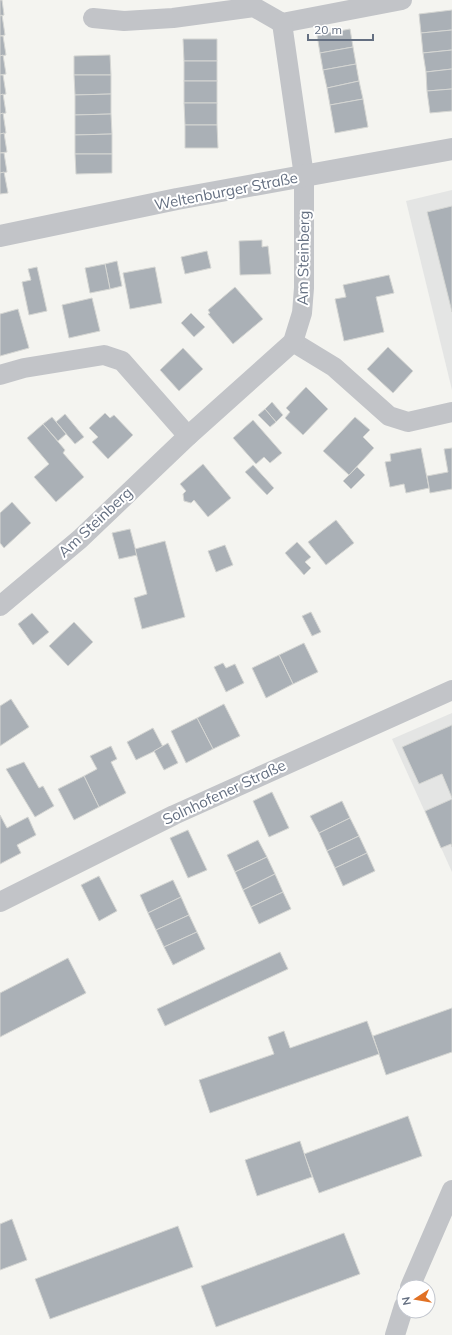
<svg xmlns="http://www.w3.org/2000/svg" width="452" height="1335" font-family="Mulish,sans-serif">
	<rect width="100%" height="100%" fill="#f4f4f0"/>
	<!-- built -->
	<g fill="#e4e5e4">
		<path d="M452 190V390L406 201Z"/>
		<path d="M452 713V872L392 739Z"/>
	</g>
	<!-- building -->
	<g fill="#aab0b6" stroke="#d5d6d3">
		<path d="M0 0H2L4 15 0 16Z"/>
		<path d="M452 10V30L421 33 419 14Z"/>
		<path d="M2 15 5 35 0 36V16Z"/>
		<path d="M350 29 353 47 320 53 317 35Z"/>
		<path d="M452 30V50L423 53 421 33Z"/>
		<path d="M0 36H3L6 55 0 56Z"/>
		<path d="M183 39H217V61H184Z"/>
		<path d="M353 47 356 64 323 70 320 53Z"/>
		<path d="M452 50V69L426 72 423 53Z"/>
		<path d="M3 55 6 74 0 75V56Z"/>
		<path d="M110 55 111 75H74V56Z"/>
		<rect x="184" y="61" width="33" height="20"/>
		<path d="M356 64 359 81 327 88 323 70Z"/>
		<path d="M452 69V89L427 91 426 72Z"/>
		<path d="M0 75H3L6 94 0 95Z"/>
		<path d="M74 75H111V94L75 95Z"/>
		<rect x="184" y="81" width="33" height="22"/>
		<path d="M359 81 363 99 330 105 327 88Z"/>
		<path d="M452 89V111L430 113 427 91Z"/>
		<path d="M3 94 6 113 0 114V95Z"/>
		<path d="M111 94V114L75 115V95Z"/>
		<path d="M363 99 368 127 335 133 330 105Z"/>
		<path d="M184 103H217V125H185Z"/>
		<path d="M3 113 6 133 0 134V114Z"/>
		<path d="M111 114 112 134 75 135V115Z"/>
		<path d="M185 125H217L218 148H185Z"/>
		<path d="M4 133 7 152 0 153V134Z"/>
		<path d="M112 134V154H75V135Z"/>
		<path d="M0 153H4L7 172 0 173Z"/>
		<path d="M75 154H112V173L76 174Z"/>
		<path d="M4 172 8 193 0 194V173Z"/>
		<path d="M452 206V312L427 212Z"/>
		<path d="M262 240V247L268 246 271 274 240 275 239 241Z"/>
		<path d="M207 251 211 268 185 274 181 257Z"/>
		<path d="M117 261 122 286 110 289 105 264Z"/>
		<path d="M105 264 110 289 90 293 85 268Z"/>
		<path d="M37 267 47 311 29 315 22 282 31 280 28 269Z"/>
		<path d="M155 267 162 303 130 309 123 273Z"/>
		<path d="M389 275 394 293 376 297 384 332 344 341 335 299 346 297 343 285Z"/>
		<path d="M235 287 263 319 233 344 208 314 210 313 208 310Z"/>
		<path d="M92 298 100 331 69 338 62 305Z"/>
		<path d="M18 309 29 348 0 356V314Z"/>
		<path d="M191 313 205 327 194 337 181 323Z"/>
		<path d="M388 347 413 371 393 393 367 369Z"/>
		<path d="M183 348 203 369 179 391 160 370Z"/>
		<path d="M306 387 328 409 303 435 285 418 290 412 286 408Z"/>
		<path d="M272 402 283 415 276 422 265 409Z"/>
		<path d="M265 409 276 422 270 427 258 415Z"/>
		<path d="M105 413 110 418 114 415 133 435 108 459 92 442 98 437 89 428Z"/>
		<path d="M65 414 84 437 75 444 56 422Z"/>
		<path d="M52 417 66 434 58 441 43 424Z"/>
		<path d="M355 417 370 430 363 437 374 448 349 475 323 451Z"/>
		<path d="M253 420 282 453 270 463 264 457 256 464 233 438Z"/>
		<path d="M43 424 65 450 63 453 84 477 56 502 34 477 49 464 27 438Z"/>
		<path d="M421 448 429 488 406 493 404 484 390 487 385 462 391 461 390 454Z"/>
		<path d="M452 448V489L430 493 427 476 448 472 444 449Z"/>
		<path d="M203 464 231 498 208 517 194 500 191 503 184 501 183 494 186 491 180 484Z"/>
		<path d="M253 465 274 488 267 495 245 472Z"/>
		<path d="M357 467 365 475 351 489 343 481Z"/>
		<path d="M12 502 31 523 4 548 0 543V513Z"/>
		<path d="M336 520 354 543 326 565 308 542Z"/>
		<path d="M130 529 137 555 119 559 112 533Z"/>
		<path d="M165 541 185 617 142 629 134 598 147 594 135 549Z"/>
		<path d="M297 542 311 557 305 562 311 568 304 575 285 553Z"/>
		<path d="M225 545 233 565 216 572 208 551Z"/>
		<path d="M311 612 321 632 312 636 302 616Z"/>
		<path d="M32 613 49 632 33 645 18 624Z"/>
		<path d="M74 622 93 642 68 666 49 646Z"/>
		<path d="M304 643 318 672 293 684 279 655Z"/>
		<path d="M279 655 293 684 266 698 252 668Z"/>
		<path d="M223 663 226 668 235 664 244 683 226 692 214 667Z"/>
		<path d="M11 699 29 727 0 746V706Z"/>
		<path d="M224 704 240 736 213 749 197 718Z"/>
		<path d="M197 718 213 749 186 763 171 731Z"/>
		<path d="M452 725V798L442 774 419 784 402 747Z"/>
		<path d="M153 728 163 747 136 760 127 742Z"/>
		<path d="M168 743 178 763 164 770 154 751Z"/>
		<path d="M111 746 117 759 111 762 126 793 99 807 84 776 97 769 90 756Z"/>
		<path d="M24 762 39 788 43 786 54 806 35 817 6 769Z"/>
		<path d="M84 776 99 807 74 820 58 789Z"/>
		<path d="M272 792 289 828 269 837 253 801Z"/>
		<path d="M452 799V847L451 844 441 848 425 811Z"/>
		<path d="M342 801 350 818 319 833 310 816Z"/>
		<path d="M0 815 7 828 28 817 36 835 17 845 21 853 0 864Z"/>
		<path d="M350 818 359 836 327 851 319 833Z"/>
		<path d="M188 830 207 870 188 878 170 838Z"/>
		<path d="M359 836 367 853 335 868 327 851Z"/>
		<path d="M258 840 267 857 235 872 227 855Z"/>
		<path d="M367 853 375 871 343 886 335 868Z"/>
		<path d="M267 857 275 874 243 890 235 872Z"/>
		<path d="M275 874 283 892 251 907 243 890Z"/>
		<path d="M99 876 117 911 99 921 81 885Z"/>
		<path d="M173 880 181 897 148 913 140 895Z"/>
		<path d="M283 892 291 909 259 924 251 907Z"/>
		<path d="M181 897 189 915 156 930 148 913Z"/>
		<path d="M189 915 197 932 164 947 156 930Z"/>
		<path d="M197 932 205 949 173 965 164 947Z"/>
		<path d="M280 952 288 969 165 1026 157 1009Z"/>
		<path d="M68 958 86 993 0 1037V993Z"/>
		<path d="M452 1008V1052L386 1075 373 1036Z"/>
		<path d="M367 1021 379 1054 210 1113 199 1080 274 1054 268 1037 284 1031 290 1048Z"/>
		<path d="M408 1116 422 1156 319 1193 304 1154Z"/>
		<path d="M300 1141 312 1177 257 1196 245 1160Z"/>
		<path d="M12 1219 27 1260 0 1270V1224Z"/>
		<path d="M178 1226 193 1267 50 1319 35 1279Z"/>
		<path d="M344 1233 360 1274 216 1327 201 1286Z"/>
	</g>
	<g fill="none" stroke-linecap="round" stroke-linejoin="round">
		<!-- minor -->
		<g stroke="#c2c4c8" stroke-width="20">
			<path d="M93 18 124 21 173 18 254 7 282 23 402 0"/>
			<path d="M293 342 334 367 389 416 408 422 452 412"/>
			<path d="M0 375 24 368 104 355 122 361 188 436"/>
			<path d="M0 606 80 539 188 436 293 342 302 313 304 288V176L282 23"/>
			<path d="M0 902 174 815 452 690"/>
			<path d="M410 1287 452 1190"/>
			<path d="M395 1335 404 1306"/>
		</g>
		<!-- tertiary -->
		<path stroke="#c2c4c8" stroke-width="22" d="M0 236 177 199 452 149"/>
	</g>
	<g text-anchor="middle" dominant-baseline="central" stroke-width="4" stroke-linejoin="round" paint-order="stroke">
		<!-- street labels -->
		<g font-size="15" fill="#646f81" stroke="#fff">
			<text transform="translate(226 191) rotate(-11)">Weltenburger Straße</text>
			<text transform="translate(303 258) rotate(-89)">Am Steinberg</text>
			<text transform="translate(95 522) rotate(-43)">Am Steinberg</text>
			<text transform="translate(224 792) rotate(-25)">Solnhofener Straße</text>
		</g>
	</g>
	<!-- north arrow -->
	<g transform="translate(416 1299) rotate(258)"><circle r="19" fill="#ffffff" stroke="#c1c5cd"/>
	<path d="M0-3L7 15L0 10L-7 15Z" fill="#e17124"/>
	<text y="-6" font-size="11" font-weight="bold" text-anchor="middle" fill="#646f81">N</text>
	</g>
	<!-- scale -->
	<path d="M308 34v6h65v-6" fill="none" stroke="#646f81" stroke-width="2"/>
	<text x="314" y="34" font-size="12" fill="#646f81" stroke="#ffffff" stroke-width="3" paint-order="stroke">20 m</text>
</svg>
